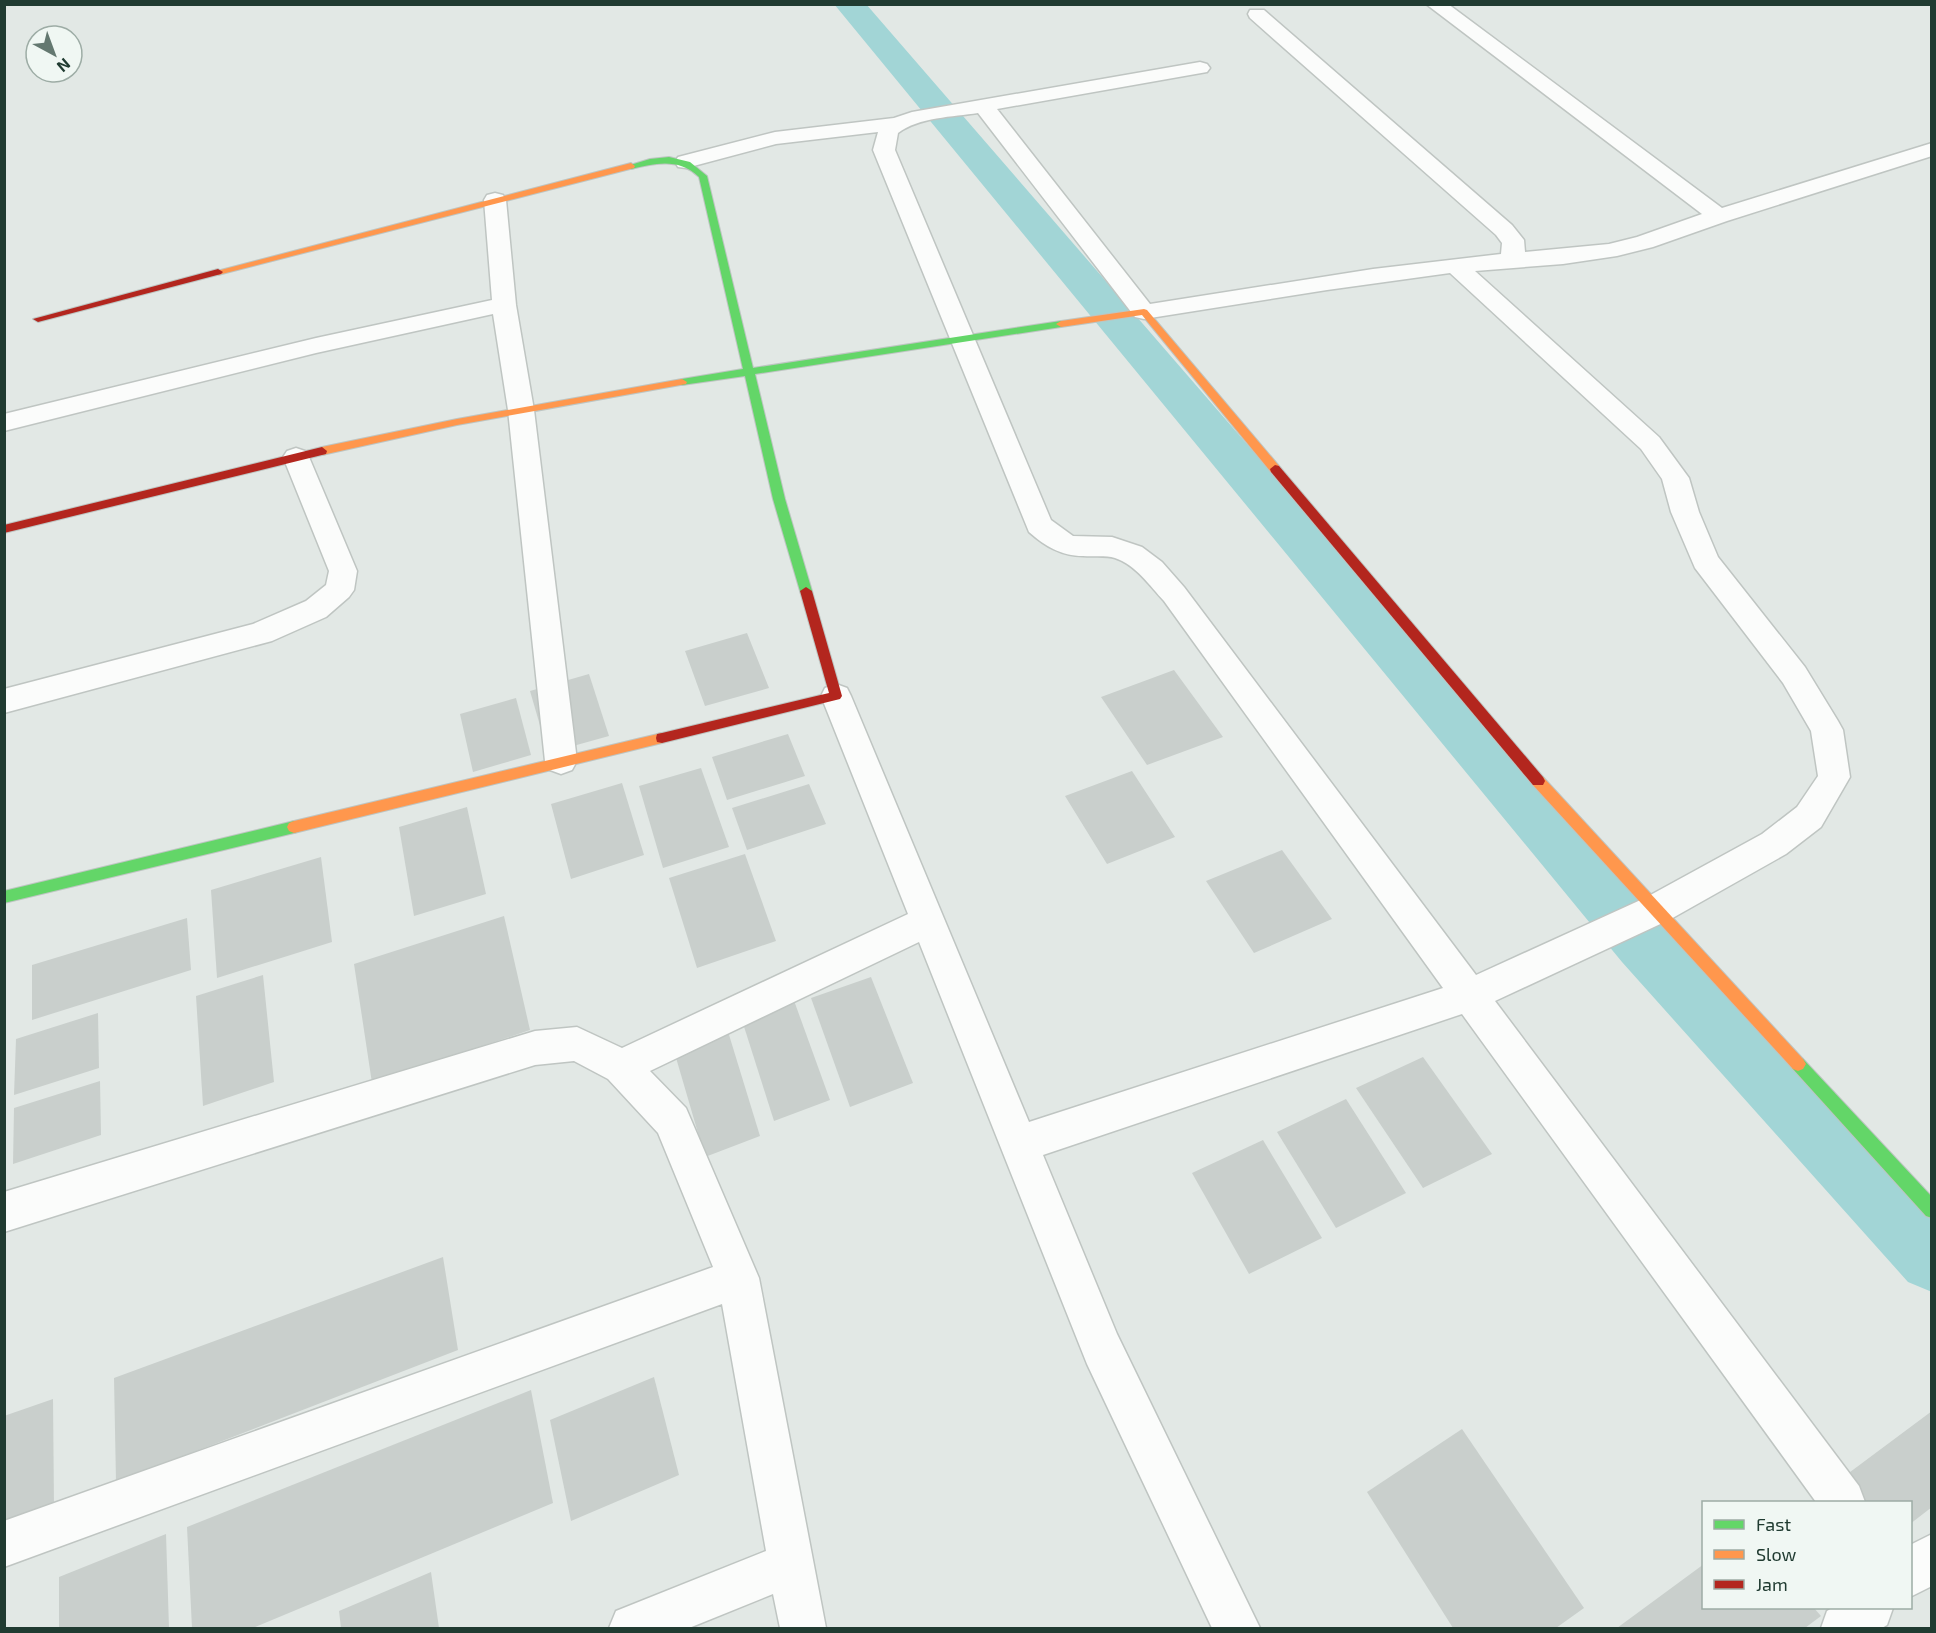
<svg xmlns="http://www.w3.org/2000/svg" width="1936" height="1633" font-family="'Exo 2',sans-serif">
	<rect width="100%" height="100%" fill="#e2e8e5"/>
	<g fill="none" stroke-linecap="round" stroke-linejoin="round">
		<!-- canal -->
		<path fill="#a2d5d6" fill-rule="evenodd" d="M834 4H866L1664 926 1932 1208V1292L1908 1282 1622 962Z"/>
	</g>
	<!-- building -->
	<g fill="#c9cfcc">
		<path d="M747 633 769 688 705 706 685 651Z"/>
		<path d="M1174 670 1223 737 1147 765 1101 697Z"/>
		<path d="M589 674 609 736 548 753 530 691Z"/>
		<path d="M516 698 531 755 473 772 460 714Z"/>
		<path d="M788 734 805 776 727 800 712 757Z"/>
		<path d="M701 768 729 847 663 868 639 786Z"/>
		<path d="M1132 771 1175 837 1107 864 1065 796Z"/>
		<path d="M622 783 644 855 571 879 551 804Z"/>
		<path d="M809 784 826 824 747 850 732 808Z"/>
		<path d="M467 807 486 894 414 916 399 827Z"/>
		<path d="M1282 850 1332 919 1254 953 1206 881Z"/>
		<path d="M745 854 776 941 697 968 669 878Z"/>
		<path d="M321 857 332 942 217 978 211 890Z"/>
		<path d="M504 916 530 1030 372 1083 354 964Z"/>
		<path d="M187 918 191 970 32 1020V965Z"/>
		<path d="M263 975 274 1082 203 1106 196 996Z"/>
		<path d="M871 977 913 1083 850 1107 811 998Z"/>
		<path d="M792 995 830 1100 774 1121 740 1014Z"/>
		<path d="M98 1013 99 1068 14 1095 16 1039Z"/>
		<path d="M726 1025 760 1136 705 1157 672 1044Z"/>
		<path d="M1423 1057 1492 1154 1423 1188 1356 1088Z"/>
		<path d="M100 1081 101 1135 13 1164 14 1108Z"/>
		<path d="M1346 1099 1406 1193 1336 1228 1277 1132Z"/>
		<path d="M1263 1140 1322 1238 1249 1274 1192 1173Z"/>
		<path d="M443 1257 458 1350 116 1482 114 1378Z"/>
		<path d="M654 1377 679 1475 571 1521 550 1420Z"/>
		<path d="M531 1390 553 1503 253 1628H192L187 1527Z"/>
		<path d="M53 1399 54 1507 4 1526V1416Z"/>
		<path d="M1932 1411V1507L1910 1524V1502H1849L1834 1484Z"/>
		<path d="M1462 1429 1584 1608 1556 1628H1453L1367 1492Z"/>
		<path d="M166 1534 169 1628H59V1577Z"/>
		<path d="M1704 1564V1608H1814L1821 1616 1805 1628H1617Z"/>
		<path d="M431 1572 439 1628H341L339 1611Z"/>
	</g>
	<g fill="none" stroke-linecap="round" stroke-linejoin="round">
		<defs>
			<g id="street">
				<path d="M1426 4H1448L1722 208 1932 143V156L1727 221 1653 247 1617 256 1563 264 1475 271 1659 437 1689 478 1699 512 1718 557 1805 667 1838 721 1843 730 1850 777 1821 827 1786 854 1669 920 1495 1001 1859 1486 1865 1502H1816L1462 1014 1043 1155 1117 1334 1260 1628H1212L1087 1364 919 942 650 1071 686 1108 759 1278 826 1628H780L773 1594 689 1628H609L616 1611 766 1551 722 1304 4 1567V1521L713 1267 658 1133 608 1079 574 1061 535 1065 4 1232V1192L535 1031 577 1027 622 1048 908 914 821 696 825 688 836 684 847 688 851 696 1029 1122 1443 988 1164 601C1150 586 1136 565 1115 558 1105 555 1094 557 1083 556 1061 556 1045 546 1029 532L873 150 878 132 776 144 686 168 678 167 675 162 678 157 775 132 894 118 912 112 1200 62 1207 64 1210 68 1207 72 997 109 1150 304 1373 269 1501 254 1502 243 1496 235 1250 18 1248 14 1250 10H1264L1512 225 1524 240 1525 252 1609 244 1637 237 1702 214ZM978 113 1135 317 1144 319 1327 290 1450 273 1641 449 1662 479 1671 512 1695 568 1783 683 1811 731 1818 776 1797 807 1762 834 1645 898 1476 975 1184 587 1162 562 1142 547 1112 537 1073 536 1051 520 895 150 898 133C919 117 953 117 978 113Z"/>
				<path d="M495 193 503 195 506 200 516 305 534 410 577 761 572 770 561 774 550 770 545 761 508 410 493 314 316 353 4 431V414L316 338 492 300 484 200 487 195Z"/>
				<path d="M296 448 305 451 309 457 357 571 354 590 349 597 326 617 272 641 4 713V689L253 624 306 601 326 585 329 571 283 457 287 451Z"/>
				<path d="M1932 1534V1586L1910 1597V1545Z"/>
				<path d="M1832 1608H1893L1887 1625 1882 1628H1821L1827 1611Z"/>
			</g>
			<g id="fast">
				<path d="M669 157 690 162 707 176 753 368 1061 321 1066 324 1061 327 755 374 785 499 812 591 810 594H802L800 591 773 499 745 376 682 385 677 382 682 379 743 369 699 177C679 158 656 163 631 169L627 166 650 159Z"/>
				<path d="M294 821 299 823 301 827 299 831 294 833 4 903V891Z"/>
				<path d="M1798 1057 1803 1059 1932 1197V1218L1926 1216 1793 1069 1790 1064 1793 1059Z"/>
			</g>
			<g id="slow">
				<path d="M631 163 635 166 634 168 218 275 213 272Z"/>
				<path d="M1144 309 1147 310 1279 466V472H1271L1142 315 1061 327 1056 324 1061 321Z"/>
				<path d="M682 379 687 382 686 384 457 425 322 455 317 451 322 447 457 419Z"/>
				<path d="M662 733 668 738 662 743 294 833 289 831 287 827 289 823 294 821Z"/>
				<path d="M1538 776 1543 777 1803 1059 1806 1064 1803 1069 1798 1071 1793 1069 1533 785 1531 781 1533 777Z"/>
			</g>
			<g id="jam">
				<path d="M218 269 223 272 221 274 38 322 33 319Z"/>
				<path d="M322 447 327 451 326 454 4 533V525Z"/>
				<path d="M1275 465 1279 466 1543 777 1545 781 1543 785H1533L1271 472 1270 469Z"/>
				<path d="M806 587 812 591 842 696 840 699 662 743 657 742 656 738 657 734 662 733 829 693 800 591Z"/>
			</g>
		</defs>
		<!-- street casing -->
		<use href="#street" stroke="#bfc5c2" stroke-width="3"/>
		<!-- fast casing -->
		<use href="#fast" stroke="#bec5c2" stroke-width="2"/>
		<!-- slow casing -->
		<use href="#slow" stroke="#bec5c2" stroke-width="2"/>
		<!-- jam casing -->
		<use href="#jam" stroke="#bec5c2" stroke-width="2"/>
		<!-- street -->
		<use href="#street" fill="#fbfcfb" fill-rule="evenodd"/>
		<!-- fast -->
		<use href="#fast" fill="#63d668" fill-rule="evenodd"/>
		<!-- slow -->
		<use href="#slow" fill="#ff974d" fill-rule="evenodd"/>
		<!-- jam -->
		<use href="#jam" fill="#b3261e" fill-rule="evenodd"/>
	</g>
	<!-- border -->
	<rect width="1936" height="1633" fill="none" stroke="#203b31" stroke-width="12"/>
	<!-- legend -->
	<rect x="1702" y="1501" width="210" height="108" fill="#f0f7f3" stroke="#9daca5" stroke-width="1.5"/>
	<rect x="1714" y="1520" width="30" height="9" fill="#63d668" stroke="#9daca5" stroke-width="1.5"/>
	<text x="1756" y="1531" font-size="18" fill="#203b31">Fast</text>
	<rect x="1714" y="1550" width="30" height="9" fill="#ff974d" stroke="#9daca5" stroke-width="1.5"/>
	<text x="1756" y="1561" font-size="18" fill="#203b31">Slow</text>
	<rect x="1714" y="1580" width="30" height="9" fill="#b3261e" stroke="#9daca5" stroke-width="1.5"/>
	<text x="1756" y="1591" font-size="18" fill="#203b31">Jam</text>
	<!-- north arrow -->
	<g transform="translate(54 54) rotate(139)"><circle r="28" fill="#f0f7f3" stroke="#9daca5" stroke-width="1.5"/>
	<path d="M0-4.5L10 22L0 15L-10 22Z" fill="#647870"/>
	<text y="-9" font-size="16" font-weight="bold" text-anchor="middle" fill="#203b31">N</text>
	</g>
</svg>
